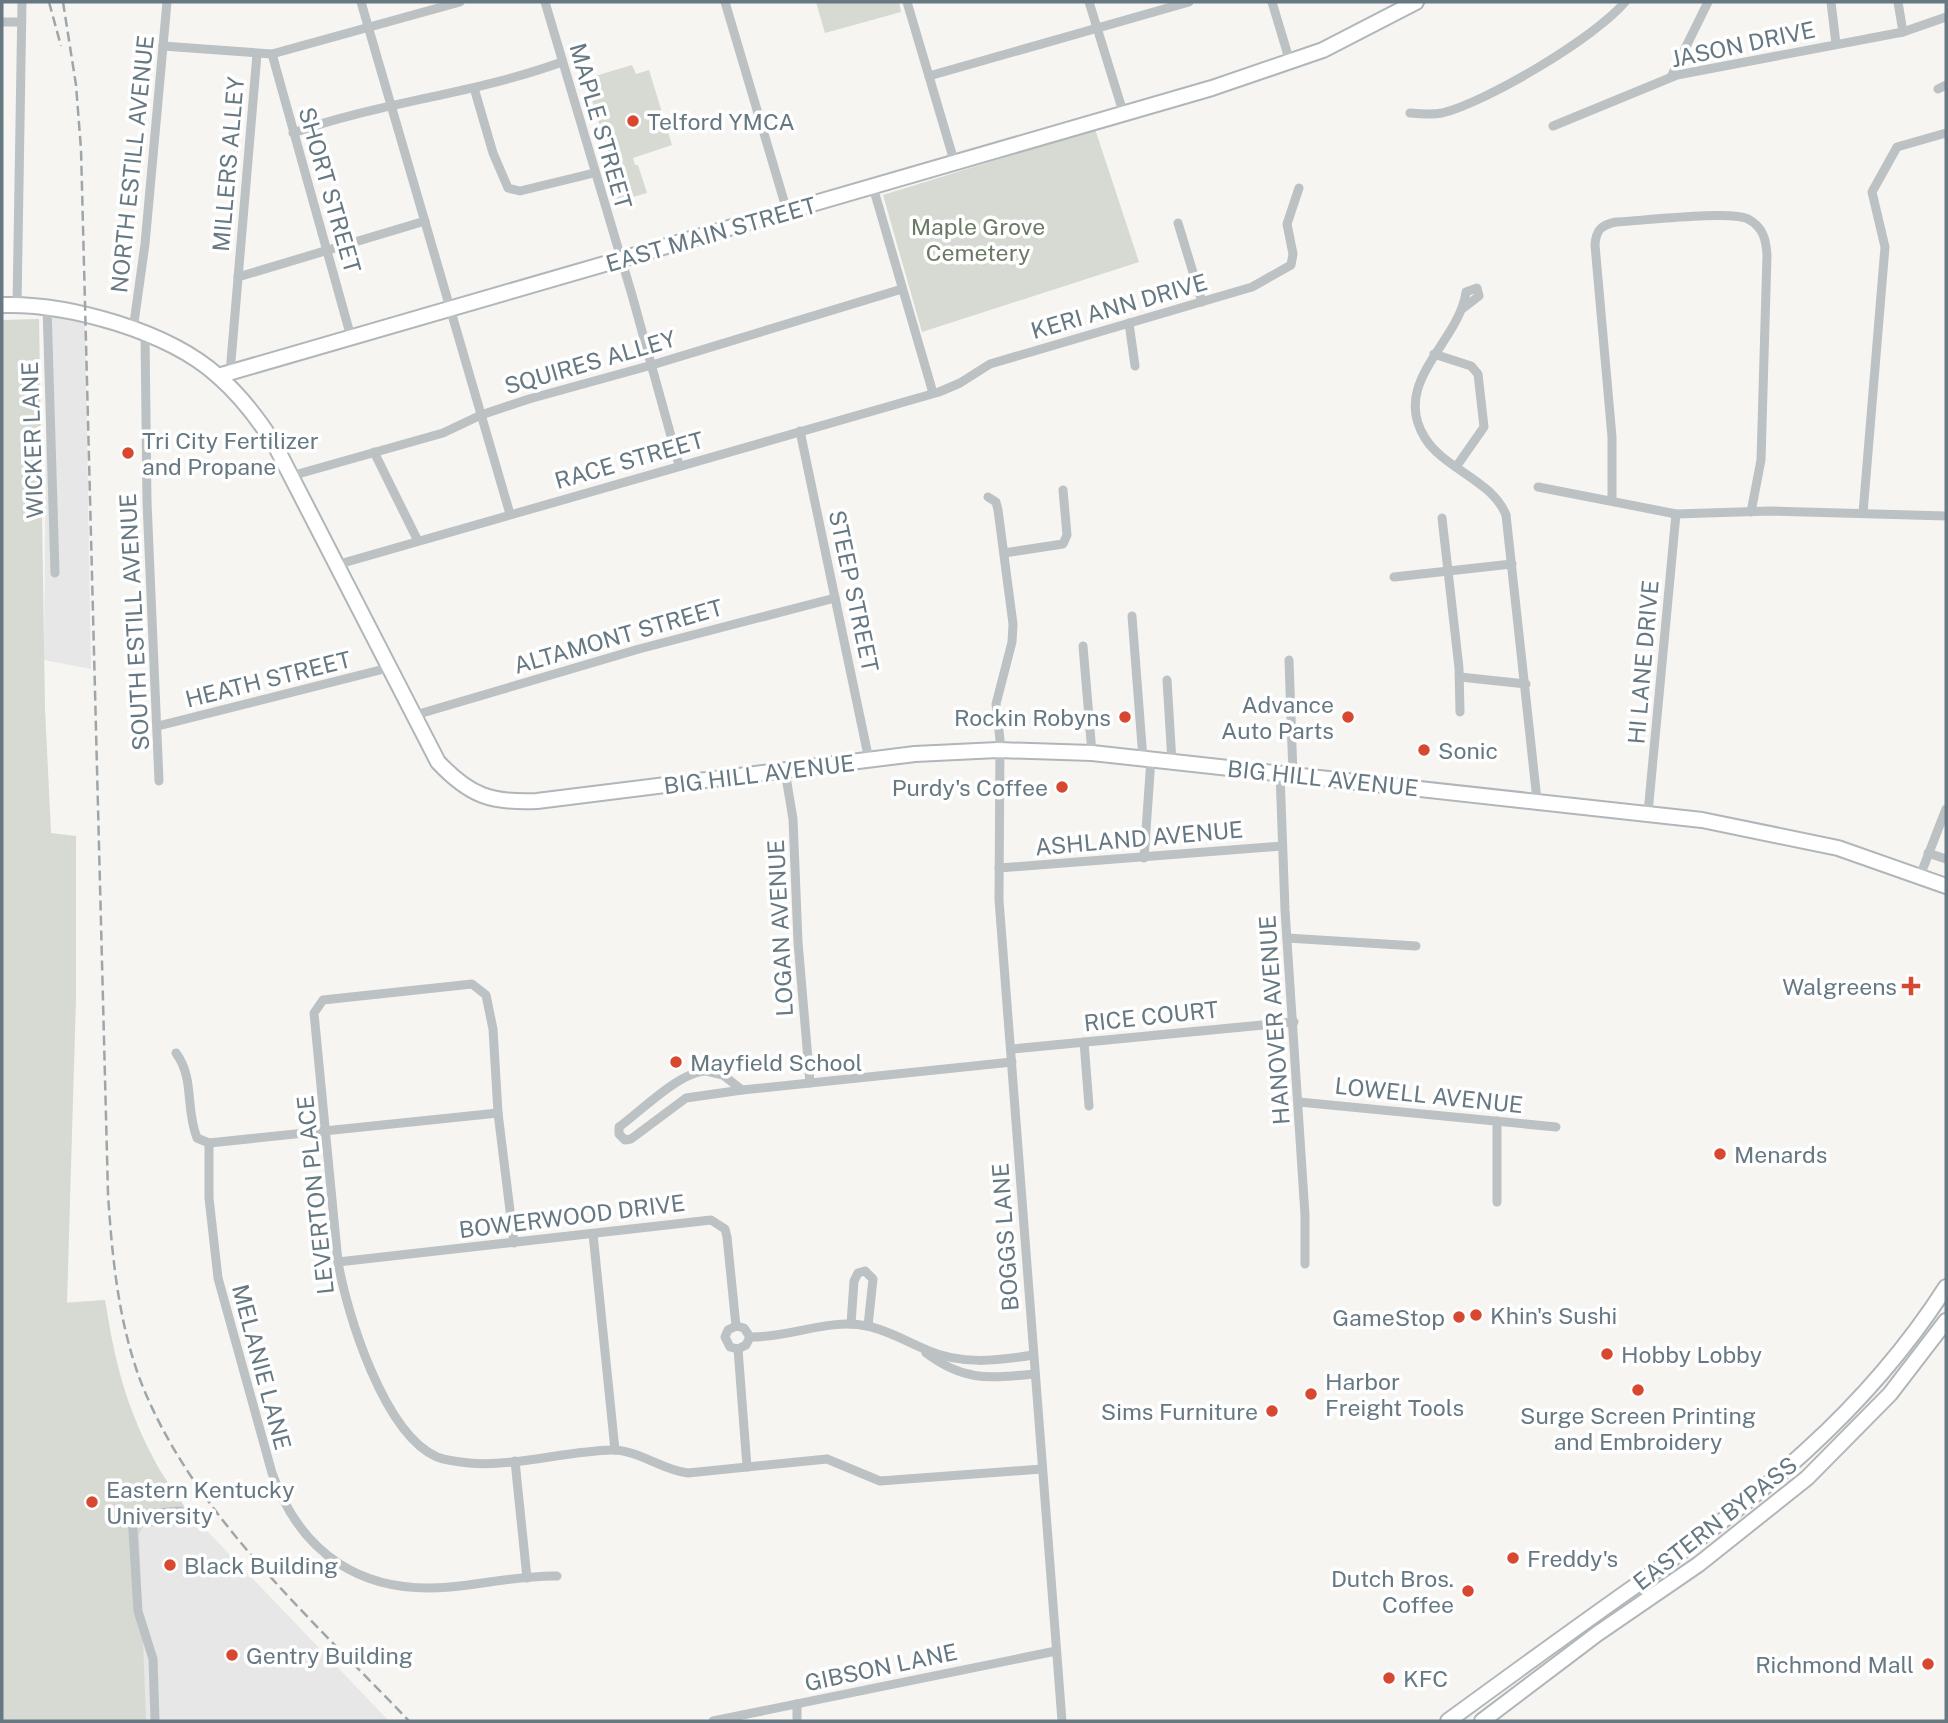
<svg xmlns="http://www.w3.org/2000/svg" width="1948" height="1723" font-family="'Public Sans',sans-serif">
	<rect width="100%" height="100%" fill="#f6f5f2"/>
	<!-- built -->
	<g fill="#e6e7e6">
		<path d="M47 307 85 313 91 669 44 660Z"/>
		<path d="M105 1300 116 1370 140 1431 158 1468 188 1511 389 1721H2V1306Z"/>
	</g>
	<!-- green -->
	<g fill="#d6dad2">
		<path d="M816 2H899L901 12 825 33Z"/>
		<path d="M632 65 636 74 649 70 672 145 633 158 635 165H638L647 193 615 202 607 174 612 172 609 164 612 163 585 79Z"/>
		<path d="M1095 129 1139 262 922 332 883 195Z"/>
		<path d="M39 319 45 708 51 833 76 836V998L67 1303 105 1300C115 1362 126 1409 157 1465 168 1486 185 1502 193 1525L143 1527 139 1534 146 1721H2V320Z"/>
	</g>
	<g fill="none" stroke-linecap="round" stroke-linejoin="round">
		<defs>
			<g id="primary">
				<path d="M2 305C68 303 168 331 218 376 242 397 260 421 276 447L438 762C470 796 491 803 537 801L915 754 998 750 1092 753 1702 820 1838 848 1946 886"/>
				<path d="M218 376 1212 88 1323 50 1416 2"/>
				<path d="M1448 1721C1511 1675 1574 1629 1638 1584 1758 1496 1864 1415 1946 1287"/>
				<path d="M1482 1721 1597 1634 1699 1564 1807 1478 1890 1394 1946 1321"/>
			</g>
		</defs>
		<!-- primary casing -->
		<use href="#primary" stroke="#b0b6b9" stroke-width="18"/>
		<!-- street -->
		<g stroke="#bcc1c4" stroke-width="9">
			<path d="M361 2 510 514"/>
			<path d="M545 2 632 295 679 465"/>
			<path d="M725 2 787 211"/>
			<path d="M907 2 955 164"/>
			<path d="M1089 2 1124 115"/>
			<path d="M1272 2 1290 62"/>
			<path d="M1831 2 1836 44"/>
			<path d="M1898 2 1903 32"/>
			<path d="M2 22H21"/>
			<path d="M163 46 272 54 460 2"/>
			<path d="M272 54 351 337"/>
			<path d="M929 76 1189 2"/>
			<path d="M1671 77 1708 2"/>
			<path d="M474 88 493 153 508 188 520 191 594 173"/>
			<path d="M1938 89 1946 85"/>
			<path d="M1410 113C1421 114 1432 115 1442 113 1487 102 1596 37 1625 2"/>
			<path d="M1553 126 1677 75 1903 32 1946 17"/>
			<path d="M293 133C381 102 474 94 562 62"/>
			<path d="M873 187 933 393"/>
			<path d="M1178 223 1202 302"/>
			<path d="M238 277 425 221"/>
			<path d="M17 305 22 2"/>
			<path d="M47 307 55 573"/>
			<path d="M1462 309 1479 296 1477 288 1466 292C1459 343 1390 382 1425 438 1444 469 1492 480 1506 515L1537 800"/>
			<path d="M1129 323 1135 366"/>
			<path d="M133 330 145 244 167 2"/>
			<path d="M145 335 147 502 159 781"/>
			<path d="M1434 354 1471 366 1478 374 1484 427 1456 467"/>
			<path d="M230 373 257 54"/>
			<path d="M800 431 869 760"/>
			<path d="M374 452 417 539"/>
			<path d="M291 476 443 433 481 415 529 399 652 365 902 289"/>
			<path d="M1538 487 1676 514 1770 511 1946 516"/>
			<path d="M988 497 996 502 998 510 1013 624 1012 642 996 704 1000 740 999 900 1062 1721"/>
			<path d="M1612 500V437L1595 245C1596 230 1601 225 1616 222 1641 221 1730 210 1748 219 1763 227 1766 239 1767 255L1761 460 1751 512"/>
			<path d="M1863 513 1885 247 1872 192 1897 147 1946 133"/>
			<path d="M1442 518 1459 668 1460 712"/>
			<path d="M1004 553 1063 544 1067 535 1063 490"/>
			<path d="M336 565 939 392 960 383 990 364 1252 287 1291 265 1293 254 1287 224 1299 188"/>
			<path d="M1394 577 1512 564"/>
			<path d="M1132 616 1143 759"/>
			<path d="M1083 646 1092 753"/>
			<path d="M1289 660 1293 775"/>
			<path d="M1460 677 1526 684"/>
			<path d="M1167 680 1172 762"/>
			<path d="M412 716 639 649 835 598"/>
			<path d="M158 726 388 668"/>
			<path d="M785 771 793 819 798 942 810 1083"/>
			<path d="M1280 773 1285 910 1305 1215V1264"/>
			<path d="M1648 813 1676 514"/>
			<path d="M1928 853 1946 859"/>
			<path d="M1144 858 1151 759"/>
			<path d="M999 868 1282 846"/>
			<path d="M1920 876 1946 809"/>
			<path d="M1287 938 1416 946"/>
			<path d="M1084 1042 1089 1106"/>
			<path d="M1012 1049 1294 1022"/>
			<path d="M176 1053C195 1079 185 1109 197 1138L209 1143 498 1113"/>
			<path d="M706 1071 723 1075 742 1090 686 1098 631 1139 625 1140 619 1134V1127C641 1111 679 1072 706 1071Z"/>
			<path d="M742 1090 1012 1062"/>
			<path d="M1299 1102 1556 1127"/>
			<path d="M209 1143V1198L218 1278 272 1473C301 1555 363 1595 450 1587 485 1584 522 1575 557 1576"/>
			<path d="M1497 1202V1121"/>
			<path d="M593 1234 615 1450"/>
			<path d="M514 1243 498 1113 493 1029 486 995 472 984 323 1000 314 1013 338 1262C347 1314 384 1434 437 1457 445 1460 459 1462 469 1463 516 1467 565 1451 612 1450 639 1450 662 1470 688 1473L827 1459 880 1481 1042 1469"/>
			<path d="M338 1262 711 1220 725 1229 727 1237 736 1326"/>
			<path d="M851 1324 854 1281 858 1273 865 1271 873 1279 868 1326"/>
			<path d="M736 1326 728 1330 725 1337 730 1347 738 1349"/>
			<path d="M736 1326 744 1328 750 1337 746 1345 738 1349"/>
			<path d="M750 1337C789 1338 828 1318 867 1326 888 1330 907 1342 927 1350 961 1365 997 1361 1033 1355"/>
			<path d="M738 1349 747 1467"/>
			<path d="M926 1353C965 1382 988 1378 1035 1374"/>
			<path d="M515 1461 527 1578"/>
			<path d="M797 1704V1721"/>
			<path d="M155 1721 153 1659 138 1611 132 1515 180 1511"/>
			<path d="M713 1721 1056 1651"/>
		</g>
		<!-- primary -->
		<use href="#primary" stroke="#fff" stroke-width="14"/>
		<!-- rail -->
		<g stroke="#9ea6aa" stroke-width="2.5" stroke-dasharray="10 5" stroke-linecap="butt">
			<path d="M49 2 61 46"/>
			<path d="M63 2 76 85 81 149 108 1194C112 1256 118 1318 139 1377 190 1512 311 1618 409 1721"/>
		</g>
	</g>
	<!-- markers -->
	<g fill="#d84730" stroke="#fff" stroke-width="2.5">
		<circle cx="633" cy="121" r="7"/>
		<circle cx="128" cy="453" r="7"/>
		<circle cx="1125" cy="717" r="7"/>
		<circle cx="1348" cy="717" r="7"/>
		<circle cx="1424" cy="750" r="7"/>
		<circle cx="1062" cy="787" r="7"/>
		<path d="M1907.5 975.5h7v7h7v7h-7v7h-7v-7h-7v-7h7z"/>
		<circle cx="676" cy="1062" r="7"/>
		<circle cx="1720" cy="1154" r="7"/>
		<circle cx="1476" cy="1315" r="7"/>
		<circle cx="1459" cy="1317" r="7"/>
		<circle cx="1607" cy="1354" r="7"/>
		<circle cx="1638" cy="1390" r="7"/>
		<circle cx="1311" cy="1394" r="7"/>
		<circle cx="1272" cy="1411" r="7"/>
		<circle cx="92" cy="1502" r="7"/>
		<circle cx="1513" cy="1558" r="7"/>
		<circle cx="170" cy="1565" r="7"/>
		<circle cx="1468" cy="1591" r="7"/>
		<circle cx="232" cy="1655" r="7"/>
		<circle cx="1928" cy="1664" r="7"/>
		<circle cx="1389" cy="1678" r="7"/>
	</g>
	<g text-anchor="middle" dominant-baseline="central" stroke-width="7" stroke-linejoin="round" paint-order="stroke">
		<!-- street labels -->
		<g font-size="23" fill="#667882" stroke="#fff">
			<text transform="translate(1743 44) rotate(-12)">JASON DRIVE</text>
			<text transform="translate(601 126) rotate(74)">MAPLE STREET</text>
			<text transform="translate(132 164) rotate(-84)">NORTH ESTILL AVENUE</text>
			<text transform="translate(228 164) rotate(-85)">MILLERS ALLEY</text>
			<text transform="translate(330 190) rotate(74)">SHORT STREET</text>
			<text transform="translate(711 234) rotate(-16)">EAST MAIN STREET</text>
			<text transform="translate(1119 306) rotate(-16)">KERI ANN DRIVE</text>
			<text transform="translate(590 362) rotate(-16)">SQUIRES ALLEY</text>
			<text transform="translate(32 440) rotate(-92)">WICKER LANE</text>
			<text transform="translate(629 460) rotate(-16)">RACE STREET</text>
			<text transform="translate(854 591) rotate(78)">STEEP STREET</text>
			<text transform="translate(134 622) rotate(-93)">SOUTH ESTILL AVENUE</text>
			<text transform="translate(618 636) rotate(-16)">ALTAMONT STREET</text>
			<text transform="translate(1643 662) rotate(-85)">HI LANE DRIVE</text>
			<text transform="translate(268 679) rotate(-14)">HEATH STREET</text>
			<text transform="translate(759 774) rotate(-7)">BIG HILL AVENUE</text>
			<text transform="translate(1323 778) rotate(6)">BIG HILL AVENUE</text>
			<text transform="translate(1139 838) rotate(-5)">ASHLAND AVENUE</text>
			<text transform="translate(780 928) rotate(-93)">LOGAN AVENUE</text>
			<text transform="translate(1151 1016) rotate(-6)">RICE COURT</text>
			<text transform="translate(1274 1020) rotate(-94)">HANOVER AVENUE</text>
			<text transform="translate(1429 1095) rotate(6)">LOWELL AVENUE</text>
			<text transform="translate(315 1195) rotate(-96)">LEVERTON PLACE</text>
			<text transform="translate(572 1216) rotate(-7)">BOWERWOOD DRIVE</text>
			<text transform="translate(1005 1237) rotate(-94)">BOGGS LANE</text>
			<text transform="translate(262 1367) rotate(75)">MELANIE LANE</text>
			<text transform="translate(1715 1523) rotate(-38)">EASTERN BYPASS</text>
			<text transform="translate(881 1667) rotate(-12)">GIBSON LANE</text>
		</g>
		<!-- poi labels -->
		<g font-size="23" fill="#667882" stroke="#fff" text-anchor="start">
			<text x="647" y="121">Telford YMCA</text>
			<text x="142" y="440">Tri City Fertilizer<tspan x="142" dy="26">and Propane</tspan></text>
			<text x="1334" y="704" text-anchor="end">Advance<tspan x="1334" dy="26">Auto Parts</tspan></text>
			<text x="1111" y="717" text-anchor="end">Rockin Robyns</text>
			<text x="1438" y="750">Sonic</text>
			<text x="1048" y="787" text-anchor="end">Purdy's Coffee</text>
			<text x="1897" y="986" text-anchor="end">Walgreens</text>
			<text x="690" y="1062">Mayfield School</text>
			<text x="1734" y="1154">Menards</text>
			<text x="1490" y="1315">Khin's Sushi</text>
			<text x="1445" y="1317" text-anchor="end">GameStop</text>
			<text x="1621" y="1354">Hobby Lobby</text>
			<text x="1325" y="1381">Harbor<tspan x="1325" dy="26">Freight Tools</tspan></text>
			<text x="1258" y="1411" text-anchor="end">Sims Furniture</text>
			<text x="1638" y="1415" text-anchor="middle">Surge Screen Printing<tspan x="1638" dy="26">and Embroidery</tspan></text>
			<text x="106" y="1489">Eastern Kentucky<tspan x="106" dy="26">University</tspan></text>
			<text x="1527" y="1558">Freddy's</text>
			<text x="184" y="1565">Black Building</text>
			<text x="1454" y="1578" text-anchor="end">Dutch Bros.<tspan x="1454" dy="26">Coffee</tspan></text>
			<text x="246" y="1655">Gentry Building</text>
			<text x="1914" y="1664" text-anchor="end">Richmond Mall</text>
			<text x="1403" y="1678">KFC</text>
		</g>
		<!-- park labels -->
		<g font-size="23" fill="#6b7965" stroke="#fff">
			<text x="978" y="226">Maple Grove<tspan x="978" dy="26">Cemetery</tspan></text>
		</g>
	</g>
	<!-- border -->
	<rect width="1948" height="1723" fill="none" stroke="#667882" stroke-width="7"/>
</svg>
